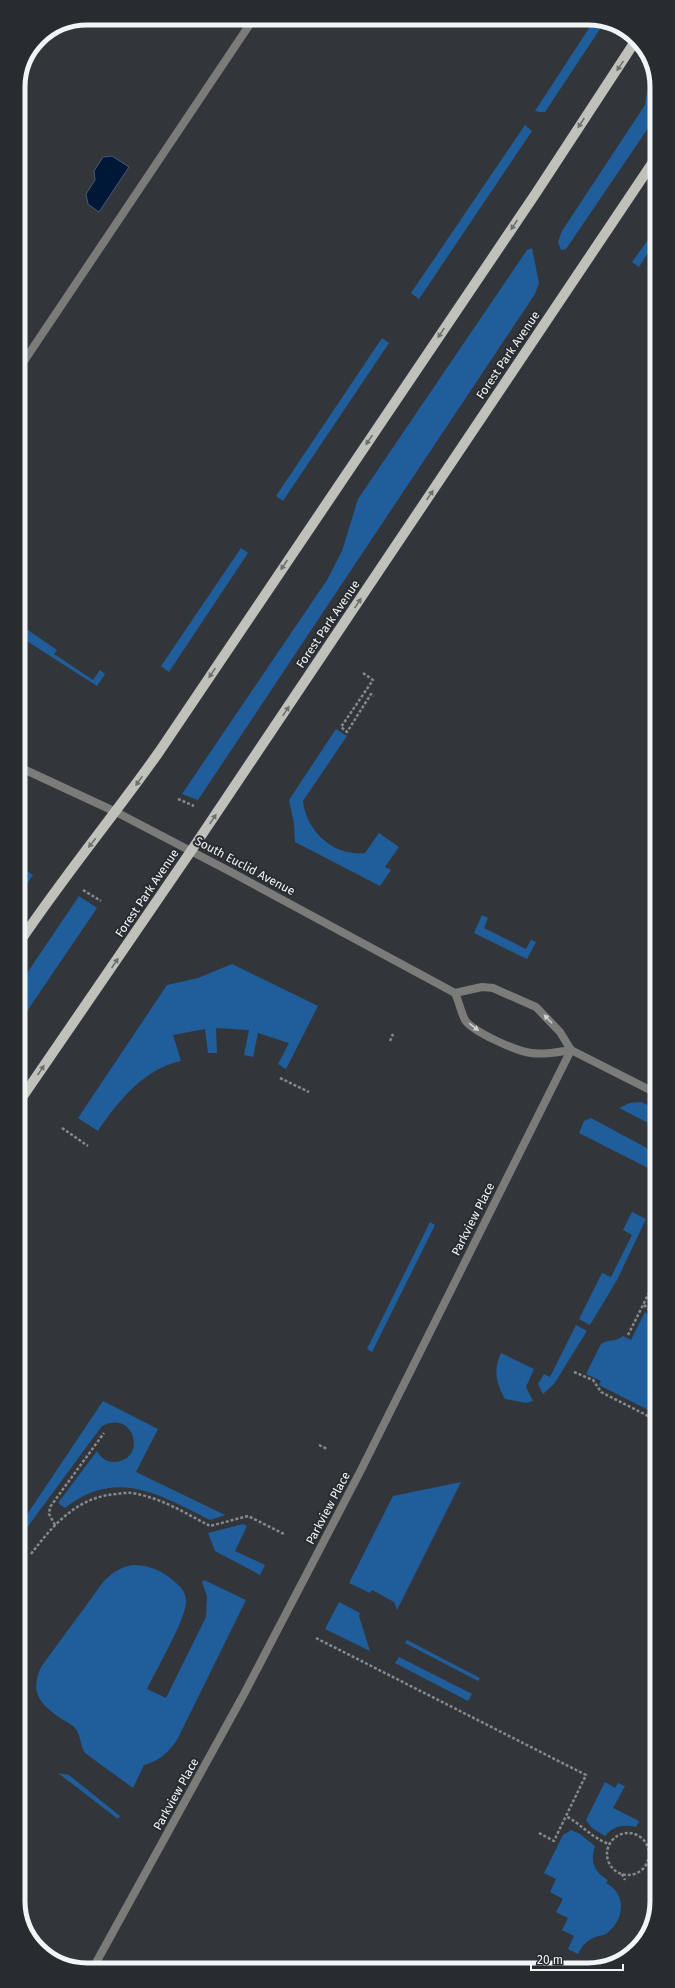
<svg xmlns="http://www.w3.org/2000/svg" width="675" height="1988" font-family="'Fira Sans',sans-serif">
	<rect width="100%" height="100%" fill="#32363b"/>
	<!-- green -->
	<g fill="#205d9b">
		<path d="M595 19 604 23 545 112H539L535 111Z"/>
		<path d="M651 64 655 70V118L566 249 561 250 558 242 562 231 645 105Z"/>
		<path d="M525 125 532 131 419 299 411 293Z"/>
		<path d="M655 230V242L639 267 632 262Z"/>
		<path d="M532 248 539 283 535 294 198 800 182 794 327 580 342 551 358 499 527 250Z"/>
		<path d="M382 338 389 343 283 501 276 496Z"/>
		<path d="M241 548 248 553 169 672 161 666Z"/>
		<path d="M19 624 57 650 54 654 93 680 100 670 105 674 97 686 19 636Z"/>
		<path d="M336 729 347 736 303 801C306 831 334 857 365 853L379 833 399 847 385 867 391 870 380 886 295 842 294 824 289 800Z"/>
		<path d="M25 870 33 875 19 895V879Z"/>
		<path d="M79 896 97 908 19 1023V985Z"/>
		<path d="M482 915 488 918 484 928 526 949 531 940 536 942 527 959 474 933Z"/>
		<path d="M232 964 318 1006 286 1069 278 1064 289 1043 258 1033 253 1057 244 1055 249 1030 216 1028 217 1053H208L205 1029 173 1035 181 1061C144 1069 118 1101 98 1131L78 1118 167 985 198 978Z"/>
		<path d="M641 1102 656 1109V1127L619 1108 630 1103Z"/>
		<path d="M591 1118 656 1153V1172L579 1133 584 1121Z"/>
		<path d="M632 1212 646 1219 617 1280 590 1325 579 1319 602 1273 611 1277 632 1235 623 1230Z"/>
		<path d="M430 1222 435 1225 372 1352 367 1349Z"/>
		<path d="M645 1312 656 1321V1414L599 1385 601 1381 586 1374 601 1344C608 1339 617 1342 623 1336L631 1340Z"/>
		<path d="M576 1325 587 1331 554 1384 543 1394 538 1384 544 1374 550 1377Z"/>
		<path d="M501 1353 534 1369 526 1387 533 1401 526 1403 505 1399C496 1383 493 1370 501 1353Z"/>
		<path d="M103 1401 158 1429 136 1472 225 1515 210 1520C161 1495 116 1467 65 1508L58 1503 97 1451C101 1458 106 1462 114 1462 148 1460 135 1409 102 1426L20 1537V1525Z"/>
		<path d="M461 1482 397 1610 394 1602 372 1590 370 1593 349 1583 393 1496Z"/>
		<path d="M243 1524 247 1526 235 1551 265 1565 260 1575 215 1551 208 1533Z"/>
		<path d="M133 1565C147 1565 159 1569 170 1578 177 1583 185 1590 186 1599 189 1614 155 1672 147 1689L166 1698 206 1617 207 1596 202 1582 204 1580 246 1600 177 1740C168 1753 159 1761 144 1765L133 1788 85 1753C80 1746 81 1736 76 1729 73 1725 68 1723 63 1720 41 1705 29 1694 41 1667L104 1581C113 1572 121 1567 133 1565Z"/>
		<path d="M339 1602 360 1613 359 1616 370 1651 325 1629Z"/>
		<path d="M407 1640 480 1678 478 1681 405 1643Z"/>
		<path d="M399 1657 472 1694 468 1701 395 1663Z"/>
		<path d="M58 1773 69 1775 120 1816 118 1819Z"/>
		<path d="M605 1782 615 1788 618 1783 625 1786 613 1808 639 1821 636 1827C624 1824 613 1826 605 1836L592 1828 586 1820Z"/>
		<path d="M571 1830 580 1834 595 1846C590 1861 594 1872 608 1880L606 1883C627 1894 625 1920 606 1934 604 1935 600 1936 598 1936 587 1940 583 1944 578 1954L568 1949 574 1936 562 1930 568 1918 556 1912 563 1899 550 1892 556 1879 544 1873 563 1835Z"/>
	</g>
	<!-- water -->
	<path fill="#001838" stroke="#495a72" d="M112 156 129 167 99 212 88 204 86 194 95 180 94 171 103 157Z"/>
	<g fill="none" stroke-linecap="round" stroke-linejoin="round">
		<!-- path -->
		<g stroke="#85898d" stroke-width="2.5" stroke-dasharray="3 2" stroke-linecap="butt">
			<path d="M363 673 373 680 341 727 347 732 371 694 374 696"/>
			<path d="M178 799 194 806"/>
			<path d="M83 890 101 901"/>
			<path d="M390 1041 393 1034"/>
			<path d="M280 1078 309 1092"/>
			<path d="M62 1128 88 1146"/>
			<path d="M644 1305 656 1316"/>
			<path d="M628 1335 656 1279"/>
			<path d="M574 1372 593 1380 601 1392 656 1420"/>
			<path d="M319 1445 327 1449"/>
			<path d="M55 1525 49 1514 50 1507 104 1433"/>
			<path d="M31 1554C53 1525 77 1497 116 1494 123 1493 131 1492 137 1494 163 1499 187 1514 210 1526L248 1516 284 1534"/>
			<path d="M316 1638 586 1775 566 1816C582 1825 592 1838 609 1844"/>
			<path d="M539 1833 554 1841 566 1816"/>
			<circle cx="628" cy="1854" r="21"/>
			<path d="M622 1874 625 1880"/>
		</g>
		<!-- lane -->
		<g stroke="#7b7c79" stroke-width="8">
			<path d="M18 370 252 21"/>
			<path d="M571 1050 656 1093"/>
		</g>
		<!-- street -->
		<g stroke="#7b7c79" stroke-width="8">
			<path d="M19 767 116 812 231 872 455 993C459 1002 461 1012 465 1020 473 1032 516 1051 531 1053 544 1055 558 1052 571 1050"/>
			<path d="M455 993 482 987 493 988 536 1007 560 1032 571 1050"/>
			<path d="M92 1970 244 1694 361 1470 571 1050"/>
		</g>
		<!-- primary -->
		<g stroke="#c0c1bb" stroke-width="10">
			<path d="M19 943C63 877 113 817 159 752L536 193 636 40"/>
			<path d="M19 1102 191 851 655 159"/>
		</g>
	</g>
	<!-- one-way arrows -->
	<defs><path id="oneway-solid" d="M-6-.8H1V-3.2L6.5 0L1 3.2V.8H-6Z"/></defs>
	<g fill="#6c6f6f">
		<use href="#oneway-solid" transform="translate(620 66) rotate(124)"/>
		<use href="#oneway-solid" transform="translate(581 123) rotate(123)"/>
		<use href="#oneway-solid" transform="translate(514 225) rotate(124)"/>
		<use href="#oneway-solid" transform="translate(441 333) rotate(124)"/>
		<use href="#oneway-solid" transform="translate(369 440) rotate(124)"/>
		<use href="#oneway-solid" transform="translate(430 495) rotate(-56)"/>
		<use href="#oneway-solid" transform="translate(284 565) rotate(124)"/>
		<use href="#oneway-solid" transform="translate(358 603) rotate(-56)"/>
		<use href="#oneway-solid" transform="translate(212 673) rotate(124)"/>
		<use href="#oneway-solid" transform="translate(286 711) rotate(-56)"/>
		<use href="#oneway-solid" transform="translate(139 781) rotate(125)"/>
		<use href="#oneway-solid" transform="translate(213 819) rotate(-56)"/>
		<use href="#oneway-solid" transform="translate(92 843) rotate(129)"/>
		<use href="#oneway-solid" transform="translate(115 963) rotate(-56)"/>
		<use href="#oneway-solid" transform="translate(41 1070) rotate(-56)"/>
	</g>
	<g fill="#ced1d2">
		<use href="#oneway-solid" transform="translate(548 1019) rotate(-134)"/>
		<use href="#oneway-solid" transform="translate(474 1027) rotate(37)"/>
	</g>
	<g text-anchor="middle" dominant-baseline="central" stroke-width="4" stroke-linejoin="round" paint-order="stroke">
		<!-- street labels -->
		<g font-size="12" fill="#f2f5f8" stroke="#282c30">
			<text transform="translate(508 355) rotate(-56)">Forest Park Avenue</text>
			<text transform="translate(328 624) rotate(-56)">Forest Park Avenue</text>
			<text transform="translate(245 866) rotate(28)">South Euclid Avenue</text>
			<text transform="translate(147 893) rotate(-56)">Forest Park Avenue</text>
			<text transform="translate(473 1219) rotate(-63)">Parkview Place</text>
			<text transform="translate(328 1508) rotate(-62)">Parkview Place</text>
			<text transform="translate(176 1794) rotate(-61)">Parkview Place</text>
		</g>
	</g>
	<!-- crop -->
	<path d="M0 0H675V1988H0ZM87 25H588A62 62 0 0 1 650 87V1901A62 62 0 0 1 588 1963H87A62 62 0 0 1 25 1901V87A62 62 0 0 1 87 25Z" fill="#282c30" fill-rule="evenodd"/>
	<path fill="none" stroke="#f2f5f8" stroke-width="5" d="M87 25H588A62 62 0 0 1 650 87V1901A62 62 0 0 1 588 1963H87A62 62 0 0 1 25 1901V87A62 62 0 0 1 87 25Z"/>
	<!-- scale -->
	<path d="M531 1964v6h92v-6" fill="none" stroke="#f2f5f8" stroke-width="2"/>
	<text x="537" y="1964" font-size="12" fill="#f2f5f8" stroke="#282c30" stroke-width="3" paint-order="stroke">20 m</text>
</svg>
